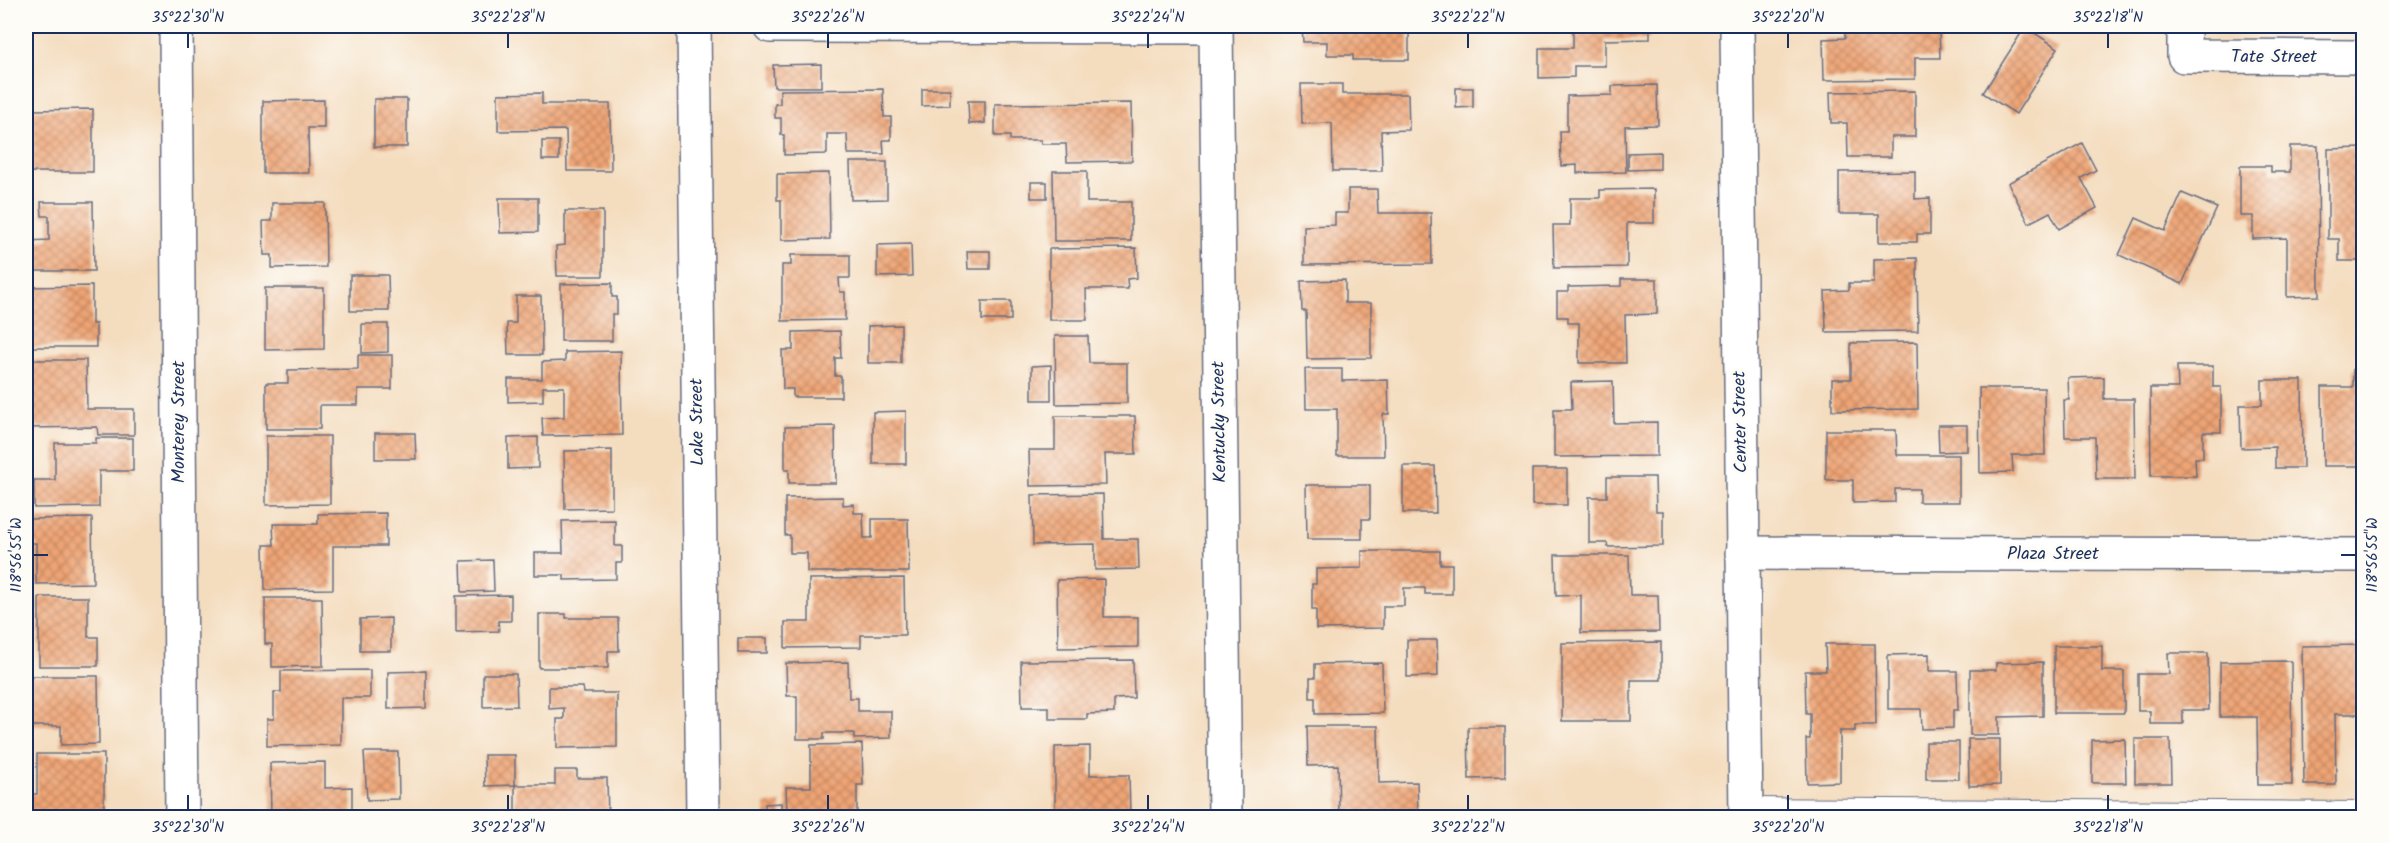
<svg xmlns="http://www.w3.org/2000/svg" width="2389" height="843" font-family="Kalam,sans-serif">
	<defs>
		<pattern id="building-cross-hatch" width="8" height="8" patternUnits="userSpaceOnUse" patternTransform="scale(1.5)"><rect width="8" height="8" fill="#efa474"/><path d="M0 0l8 8M0 8l8-8" fill="none" stroke="#c18662"/></pattern>
	</defs>
	<rect width="100%" height="100%" fill="#fdfcf7"/>
	<filter id="ink" filterUnits="userSpaceOnUse"><feTurbulence type="fractalNoise" baseFrequency=".0167" numOctaves="2"/><feDisplacementMap in="SourceGraphic" scale="12" xChannelSelector="R" yChannelSelector="G"/><feConvolveMatrix kernelMatrix="1 2 1 2 8 2 1 2 1" color-interpolation-filters="sRGB"/></filter>
	<filter id="wash" filterUnits="userSpaceOnUse"><feTurbulence type="fractalNoise" baseFrequency=".008" numOctaves="4" result="noise"/><feDisplacementMap in="SourceGraphic" scale="24" xChannelSelector="R" yChannelSelector="G"/><feGaussianBlur stdDeviation="1.35" result="paint"/><feColorMatrix in="noise" values="0 0 0 0 0 0 0 0 0 0 0 0 0 0 0 0 0 1.4 0 .05"/><feComposite in="paint" operator="in"/></filter>
	<g filter="url(#wash)">
		<rect width="100%" height="100%" fill="#f4ddbf"/>
		<g id="blocks">
			<!-- building -->
			<g fill="url(#building-cross-hatch)">
				<path d="M1302 26H1409V60H1353V55H1327V42H1303Z"/>
				<path d="M1573 26H1650V39L1605 40V66H1574V77L1539 78V48H1573Z"/>
				<path d="M1873 26H1939L1940 58H1915V79L1824 80 1823 39 1845 38V29H1873Z"/>
				<path d="M2025 27 2058 48 2016 114 1983 93Z"/>
				<path d="M821 64V87H774L773 65Z"/>
				<path d="M1301 84H1342V94H1408L1409 130 1381 131 1382 171H1333L1332 123 1302 124Z"/>
				<path d="M1657 85 1658 125 1625 126 1626 172 1577 173V165L1561 166 1560 131H1567V96L1612 95V86Z"/>
				<path d="M1456 88H1473V107L1456 108Z"/>
				<path d="M883 89 884 117H891V140H883L884 154H848L847 134H827V154L784 155V135H781V118H775V104H780V90Z"/>
				<path d="M922 89H950V105L922 106Z"/>
				<path d="M1915 91V137H1891V157H1848L1847 123H1831L1830 92Z"/>
				<path d="M542 93V104H610L611 171H567L566 130 498 131V94Z"/>
				<rect x="374" y="99" width="33" height="48"/>
				<path d="M324 100V128H308L309 173H263V101Z"/>
				<path d="M968 101H985V123L969 124Z"/>
				<path d="M1131 103 1132 161 1067 162 1066 144H1041V140H1010V136H995V104Z"/>
				<path d="M93 109V172H28V148H34L33 110Z"/>
				<rect x="542" y="141" width="17" height="19"/>
				<path d="M2082 143 2096 170 2081 178 2097 208 2059 229 2050 212 2029 223 2008 183Z"/>
				<path d="M2290 146H2318L2319 296 2287 297V238L2253 239V216H2240V166H2271V172H2290Z"/>
				<path d="M2364 148V261H2339V239H2328V149Z"/>
				<path d="M1660 152V169L1628 170V153Z"/>
				<path d="M850 162H887V199L851 200Z"/>
				<path d="M1053 171H1087V202H1131V241H1054Z"/>
				<path d="M1915 171V199L1930 198V234H1917V242H1879V214H1839V172Z"/>
				<path d="M829 173 830 239 781 240V200H777V174Z"/>
				<rect x="1031" y="182" width="16" height="16"/>
				<path d="M1348 189H1377L1378 213H1431L1432 264 1304 265V226L1335 225V213H1348Z"/>
				<path d="M1654 189V223H1627V267L1554 268 1553 225H1570V198H1600V190Z"/>
				<path d="M2182 193 2217 208 2182 284 2119 255 2136 218 2165 231Z"/>
				<path d="M499 198H538V232L500 233Z"/>
				<path d="M41 202H93L94 271H29V241L49 240V216H42Z"/>
				<path d="M272 203H325L326 267 272 268V255H264L263 221H272Z"/>
				<path d="M565 211H603V276H557L556 246 565 245Z"/>
				<path d="M911 244 912 276 877 277V245Z"/>
				<path d="M1136 248 1137 278 1127 279 1128 289H1086L1087 320H1049V249Z"/>
				<path d="M967 251H990V269H968Z"/>
				<path d="M791 255H850V278H839L840 292H845V320L782 321V265H791Z"/>
				<path d="M1917 258 1918 331 1826 332 1825 291 1849 290V283H1874V259Z"/>
				<path d="M350 275H388L389 311H350Z"/>
				<path d="M1621 279H1657V314L1625 315 1626 363H1579V323H1568V317H1557V292H1568V287L1621 286Z"/>
				<path d="M1345 280V303H1371V358L1307 359 1306 311H1302L1301 281Z"/>
				<path d="M612 283V297H617V314H612V341H561V284Z"/>
				<path d="M92 286V324H96V347H26V287Z"/>
				<path d="M265 288H324V349L265 350Z"/>
				<path d="M516 296H541L542 355H508L507 323H516Z"/>
				<rect x="982" y="301" width="29" height="19"/>
				<path d="M362 324H388V352L362 353Z"/>
				<path d="M901 325V363H868V326Z"/>
				<path d="M840 331 841 358H835V376H841V397H793V389H783L782 350H793V332Z"/>
				<path d="M1055 336H1088L1089 363H1127V403L1056 404Z"/>
				<path d="M1917 342 1918 409 1832 410V379H1851V343Z"/>
				<path d="M621 351 622 435 543 436 542 418 564 417V387H543V401L508 402V379H542V362L565 361V352Z"/>
				<path d="M358 355H392V389H358V405H320V429H266V383H288V370L358 369Z"/>
				<path d="M26 360H86L87 409H134V435H98L97 427 26 428Z"/>
				<path d="M1051 365V400H1032V366Z"/>
				<path d="M2177 366H2213V387H2221V432H2203V458H2195L2196 476H2151L2150 388H2178Z"/>
				<path d="M1305 369H1342V381L1388 380 1389 414H1383L1384 456H1337V409H1306Z"/>
				<path d="M2353 369H2364L2362 466H2323L2322 387H2353Z"/>
				<path d="M2104 377V399H2134L2135 479H2096L2095 437H2065L2064 400H2069L2068 378Z"/>
				<path d="M2262 380H2302L2303 468H2275V447L2241 448 2240 405H2262Z"/>
				<path d="M1613 381 1614 423 1657 422V456L1554 457V409H1572L1571 382Z"/>
				<path d="M1979 388H2044L2045 455H2012L2013 472 1980 473Z"/>
				<path d="M906 411V464H873V412Z"/>
				<path d="M1055 416H1135L1136 454H1105L1106 485 1030 486 1029 450H1055Z"/>
				<path d="M1938 425H1967V451L1939 452Z"/>
				<path d="M835 426 836 483H789V470H785V427Z"/>
				<path d="M1826 430H1896L1897 455H1959V502H1919V489H1895V502L1853 503V480H1826Z"/>
				<path d="M375 433H415L416 459H375Z"/>
				<path d="M266 436H330V504L266 505Z"/>
				<path d="M538 437V468L508 469V438Z"/>
				<path d="M96 438H133V471H99V507L34 508V480H55V443H96Z"/>
				<path d="M612 450V508L565 509 564 451Z"/>
				<path d="M1403 466H1435L1436 513H1403Z"/>
				<rect x="1532" y="469" width="35" height="36"/>
				<path d="M1607 477H1655L1656 511H1663V546L1608 547 1607 543H1589V497H1607Z"/>
				<path d="M1306 485H1370V519H1362V539H1307Z"/>
				<path d="M1103 494 1104 539H1138L1139 569 1095 570V544L1033 545 1032 495Z"/>
				<path d="M843 497V505L854 504V513H863L864 538H872V519H908L909 572H807V553H790V535H785V498Z"/>
				<path d="M386 513V546H333V589L265 590 264 545H274L273 524H318V514Z"/>
				<path d="M92 518 93 583 36 584V543H26V519Z"/>
				<path d="M615 520V546H622V563H616V579L564 580V575H535V553H563L562 521Z"/>
				<path d="M1362 551H1440V564H1452V594H1425V588H1404V606H1383V628L1316 629V610H1312V584H1316V569L1362 568Z"/>
				<path d="M1555 555H1629L1630 595H1658L1659 632 1581 633V595L1556 596Z"/>
				<path d="M493 560 494 591 462 592 461 561Z"/>
				<path d="M904 578 905 635H861V647L785 648V622H809V579Z"/>
				<path d="M1104 579V617H1138V647L1058 648 1057 580Z"/>
				<path d="M511 595V621H498L499 631 456 632V596Z"/>
				<path d="M39 597H88V637H98V666H39Z"/>
				<path d="M265 598H322L323 666 272 667V644H265Z"/>
				<path d="M539 614H566V618H618L619 651H608V668H539Z"/>
				<path d="M391 618V651H360V619Z"/>
				<rect x="738" y="638" width="29" height="15"/>
				<path d="M1407 640H1437L1438 676 1407 677Z"/>
				<path d="M1661 642V680H1631V721H1562V643Z"/>
				<path d="M1825 644H1875L1876 725H1855V731H1840V782L1807 783 1806 739H1810V714H1806L1805 671H1826Z"/>
				<path d="M2364 645V714H2335L2336 785H2304L2302 646Z"/>
				<path d="M2054 646H2102V671H2124V713H2054Z"/>
				<path d="M2168 653H2208L2209 710H2183V724H2150V711H2138V674H2169Z"/>
				<path d="M1929 654V671H1957L1958 710H1953V728L1922 729 1921 709H1888V655Z"/>
				<path d="M1133 660 1134 698 1114 699V713L1087 714V719H1049V707H1022L1021 661Z"/>
				<path d="M2291 661 2292 785H2258L2257 717H2220V662Z"/>
				<path d="M848 662 849 698H858V711H891V738L854 739V733H824V739H797V696H787L786 663Z"/>
				<path d="M2043 662V716L1999 717V735H1970V670H1996V663Z"/>
				<path d="M1382 663 1383 713 1315 714V698H1310V678H1315V664Z"/>
				<path d="M370 670V698H341V745L267 746V719H274V692H281V671Z"/>
				<path d="M426 671V708L388 709V672Z"/>
				<path d="M483 674H516L517 706 483 707Z"/>
				<path d="M26 676H98L99 744 61 745V726H26Z"/>
				<path d="M549 687H583L584 693H617V747L557 748V719H564V708L549 709Z"/>
				<path d="M1307 726H1378L1379 783 1417 782 1418 814H1339L1338 765 1308 766Z"/>
				<path d="M1468 727H1505V778L1469 779Z"/>
				<path d="M1968 739H2000V785L1969 786Z"/>
				<path d="M2125 739 2126 783H2092V740Z"/>
				<path d="M2135 739H2170L2171 783H2135Z"/>
				<rect x="1926" y="742" width="33" height="37"/>
				<path d="M862 744 863 785H857V813L787 814 786 787H811V745Z"/>
				<path d="M1090 746V775H1129L1130 815 1055 816V747Z"/>
				<path d="M364 752H398L399 799 367 800Z"/>
				<path d="M37 754H104V818H26V794H37Z"/>
				<path d="M484 755H515V785L485 786Z"/>
				<path d="M325 762V788L352 787V818H271L270 763Z"/>
				<path d="M555 770H577V778H607L608 818H515V785H555Z"/>
				<path d="M781 803V818H765V804Z"/>
				<path d="M1677 813 1678 818H1647V814Z"/>
			</g>
		</g>
	</g>
	<g filter="url(#ink)">
		<use href="#blocks" fill-opacity="0" stroke="#676c80" stroke-width="1.5"/>
		<g fill="none" stroke-linecap="round" stroke-linejoin="round">
			<defs>
				<path id="service" d="M1745 808 2364 812"/>
				<g id="minor">
					<path d="M176 26 182 818"/>
					<path d="M694 26 703 818"/>
					<path d="M770 26 1216 27"/>
					<path d="M1216 26 1225 818"/>
					<path d="M1737 26 1746 818"/>
					<path d="M2184 26V56L2364 57"/>
					<path d="M1742 553 2364 555"/>
				</g>
			</defs>
			<!-- service casing -->
			<use href="#service" stroke="#676c80" stroke-width="22"/>
			<!-- minor casing -->
			<use href="#minor" stroke="#676c80" stroke-width="36"/>
			<!-- service -->
			<use href="#service" stroke="#fff" stroke-width="20"/>
			<!-- minor -->
			<use href="#minor" stroke="#fff" stroke-width="33"/>
		</g>
	</g>
	<!-- ticks -->
	<path fill="none" stroke="#1b2f5e" stroke-width="2" d="M188 33V48M508 33V48M828 33V48M1148 33V48M1468 33V48M1788 33V48M2108 33V48M33 555H48M2341 555H2356M188 795V810M508 795V810M828 795V810M1148 795V810M1468 795V810M1788 795V810M2108 795V810"/>
	<g text-anchor="middle" dominant-baseline="central" stroke-width="6" stroke-linejoin="round" paint-order="stroke">
		<!-- street labels -->
		<g font-size="18" fill="#1b2f5e" stroke="#fdfcf7">
			<text x="2274" y="57">Tate Street</text>
			<text transform="translate(179 422) rotate(-90)">Monterey Street</text>
			<text transform="translate(698 422) rotate(-91)">Lake Street</text>
			<text transform="translate(1220 422) rotate(-91)">Kentucky Street</text>
			<text transform="translate(1741 422) rotate(-91)">Center Street</text>
			<text x="2053" y="554">Plaza Street</text>
		</g>
	</g>
	<!-- margin -->
	<rect width="2389" height="843" fill="none" stroke="#fdfcf7" stroke-width="66"/>
	<rect x="33" y="33" width="2323" height="777" fill="none" stroke="#1b2f5e" stroke-width="2"/>
	<g font-size="15" text-anchor="middle" fill="#1b2f5e">
		<text x="188" y="22">35°22'30"N</text>
		<text x="508" y="22">35°22'28"N</text>
		<text x="828" y="22">35°22'26"N</text>
		<text x="1148" y="22">35°22'24"N</text>
		<text x="1468" y="22">35°22'22"N</text>
		<text x="1788" y="22">35°22'20"N</text>
		<text x="2108" y="22">35°22'18"N</text>
		<text transform="translate(2372 555) rotate(-90)" y="5">118°56'55"W</text>
		<text transform="translate(16 555) rotate(-90)" y="5">118°56'55"W</text>
		<text x="188" y="832">35°22'30"N</text>
		<text x="508" y="832">35°22'28"N</text>
		<text x="828" y="832">35°22'26"N</text>
		<text x="1148" y="832">35°22'24"N</text>
		<text x="1468" y="832">35°22'22"N</text>
		<text x="1788" y="832">35°22'20"N</text>
		<text x="2108" y="832">35°22'18"N</text>
	</g>
</svg>
